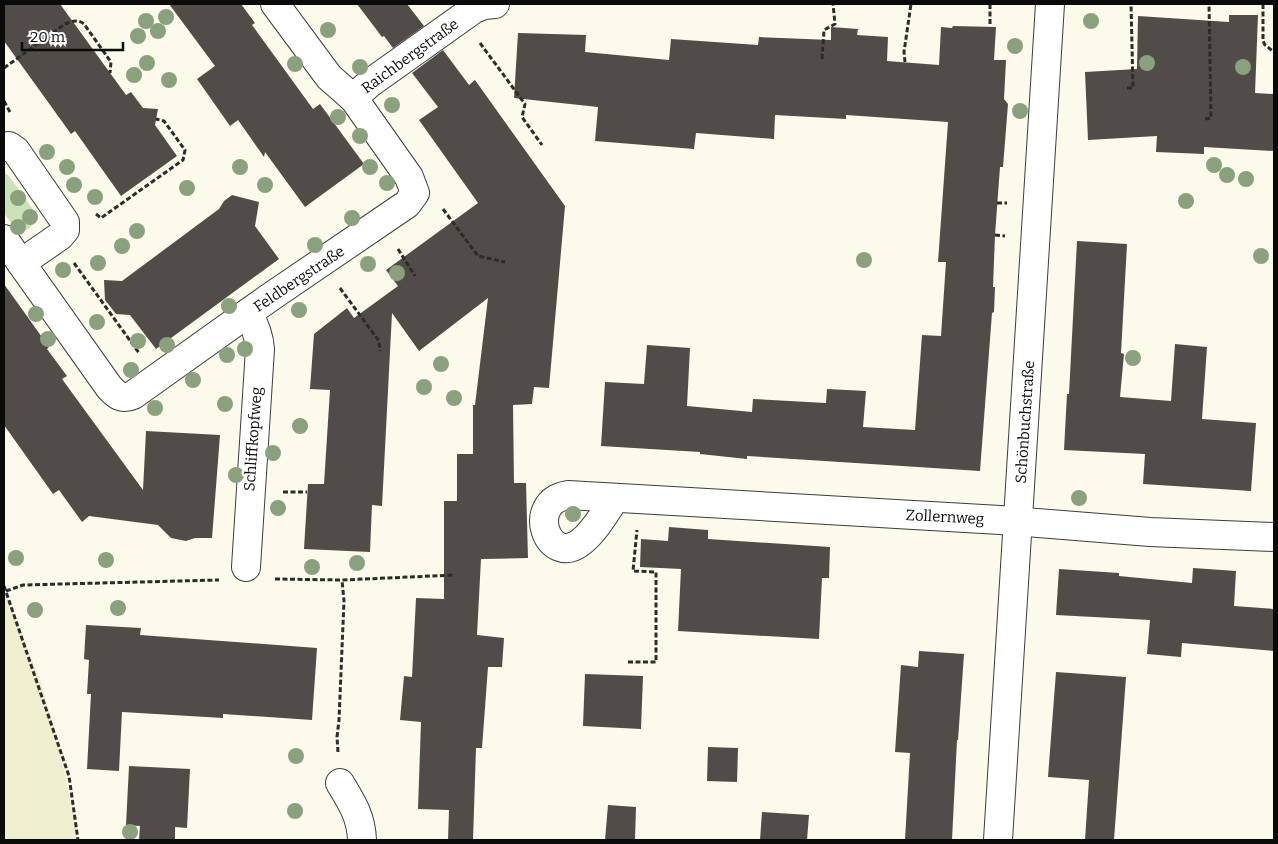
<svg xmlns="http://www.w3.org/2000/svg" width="1278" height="844" font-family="Bitter,serif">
	<rect width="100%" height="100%" fill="#fcfaea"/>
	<!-- farmland -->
	<path fill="#efeece" d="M4 591 41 682 59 747 75 821 78 840H4Z"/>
	<!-- green -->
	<path fill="#cbe2b9" d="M4 173 9 176 34 211C37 222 31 230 20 232L16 230 4 213Z"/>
	<!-- building -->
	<g fill="#514c48">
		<path d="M4 4H60L126 95 131 92 143 108 158 109 155 125 177 156 121 196 75 131 71 134 4 41Z"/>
		<path d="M169 4H241L255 23 252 25 313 109 320 104 364 164 305 207 265 152 264 157 238 120 230 126 197 79 215 66Z"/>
		<path d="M357 4H407L424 26 393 48 384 36 382 37Z"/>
		<path d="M1229 15H1258L1255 93 1274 94V151L1204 147V154L1156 152 1157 136 1088 140 1085 72 1137 69 1138 16 1229 22Z"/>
		<path d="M953 26 996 27 994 60H1006L1004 99 1008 104 1003 167H1000L995 235 993 287H995L994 312 992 313 980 471 747 456V459L700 454V452L601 446 605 382 644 384 647 345 690 348 687 406 752 412 753 399 826 403 827 389 866 391 863 427 915 430 922 335 941 336 946 262H938L948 122 846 115V119L775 115 774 139 696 133 694 149 595 141 598 107 514 98 518 33 586 35 585 52 669 60 671 39 758 45 759 37 831 40V27L858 29 857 35 888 37 887 61 939 65 941 27 952 28Z"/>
		<path d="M443 50 469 85 475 80 565 206 549 388 534 387 532 404 513 405 514 483H526L528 558 481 559 477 635 504 638 502 667H488L482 748H476L473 840H448L449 810 418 809 421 722 400 720 404 676 412 677 416 598 444 599V501H457V454H473V405H475L488 298 419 351 392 313 382 506 372 505 370 552 304 549 308 484H324L330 390 310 389 314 334 347 308 354 318 398 286 386 270 478 203 419 120 438 107 412 73Z"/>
		<path d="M232 195 259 202 255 226 279 259 156 349 130 315 116 314 105 300 104 280 122 281 219 209 224 201Z"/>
		<path d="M1077 241 1127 244 1121 353 1124 354 1120 397 1171 401 1175 344 1207 347 1202 419 1256 423 1251 491 1143 484 1145 454 1064 450 1067 394H1069Z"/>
		<path d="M4 284 49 347 47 349 67 376 62 379 143 490 146 431 220 435 212 538H195L186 541 171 538 158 525 89 516 82 522 59 490 53 494 4 425Z"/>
		<path d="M669 527 708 530V539L830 547 829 578H822L819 639 678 631 681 569 640 567 641 539 668 541Z"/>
		<path d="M1193 568 1236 571 1234 606 1274 609V651L1182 643 1181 657 1147 654 1150 620 1056 615 1059 569 1119 573V576L1192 583Z"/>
		<path d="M86 625 141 628 140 635 317 648 312 720 223 714V718L122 712 119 771 87 769 91 694H87L89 660 84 659Z"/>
		<path d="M919 651 964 654 958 740H957L952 840H905L910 753 895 752 901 665 918 667Z"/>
		<path d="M1056 672 1126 677 1114 840H1085L1089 780 1048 777Z"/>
		<path d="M585 674 643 676 641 729 583 726Z"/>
		<path d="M708 747 738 748 737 782 707 781Z"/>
		<path d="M129 766 190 769 187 828 175 827V840H139L140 826 126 825Z"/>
		<path d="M608 805 636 807 635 840H605Z"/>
		<path d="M762 812 809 815 807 840H760Z"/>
	</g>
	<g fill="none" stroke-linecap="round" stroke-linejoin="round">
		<defs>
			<g id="street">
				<path d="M354 99 361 91 370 83 474 9 484 5 495 4"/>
				<path d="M4 147 9 146 16 151 65 222V230L60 236 21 263"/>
				<path d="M4 239 109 387C116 395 122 400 133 395L269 298 407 204 415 193 409 177 354 99 329 77 275 4"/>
				<path d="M615 498C605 513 595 531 581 542 548 568 524 502 568 495L1000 520 1150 532 1274 537"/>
				<path d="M246 567 260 349C259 335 255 325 248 313"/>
				<path d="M340 783C352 803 361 816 362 840"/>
				<path d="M998 840 1050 4"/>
			</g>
		</defs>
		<!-- street casing -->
		<use href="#street" stroke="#3d3d3d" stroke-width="30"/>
		<!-- path -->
		<g stroke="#2c2c2c" stroke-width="3" stroke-dasharray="5 2.5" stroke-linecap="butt">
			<path d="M990 4V26"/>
			<path d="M1263 4V41L1265 45 1274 52"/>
			<path d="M480 43 525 104 522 117 542 145"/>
			<path d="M822 59 824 30 835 24 833 4"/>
			<path d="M905 62 904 52 911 4"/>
			<path d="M4 68 65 24C72 21 78 19 84 24L111 62 110 73"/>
			<path d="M1127 88H1133L1131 4"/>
			<path d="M4 101 11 114"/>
			<path d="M1205 119 1211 118 1209 4"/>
			<path d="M997 203H1007"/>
			<path d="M443 209 478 256 505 262"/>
			<path d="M96 214 101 218 183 160 185 150 164 121 156 119"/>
			<path d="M995 235 1005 236"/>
			<path d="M398 249 415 276"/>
			<path d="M74 263 139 353"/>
			<path d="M340 288 379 341 380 351"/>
			<path d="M283 492H307"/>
			<path d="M275 579 342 580 454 575"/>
			<path d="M4 586 69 776 78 840"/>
			<path d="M6 591 23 585 219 580"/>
			<path d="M628 662H656V572L633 571 637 530"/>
			<path d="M338 752 337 737 339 720 344 601 342 580"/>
		</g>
		<!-- street -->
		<use href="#street" stroke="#fff" stroke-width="28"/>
	</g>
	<!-- trees -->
	<g fill="#89a17d">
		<circle cx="166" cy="17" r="8"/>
		<circle cx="146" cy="21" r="8"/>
		<circle cx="1091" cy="21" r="8"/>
		<circle cx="328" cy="30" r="8"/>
		<circle cx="158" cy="31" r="8"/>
		<circle cx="138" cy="36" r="8"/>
		<circle cx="1015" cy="46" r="8"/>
		<circle cx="147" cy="63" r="8"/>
		<circle cx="1147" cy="63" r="8"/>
		<circle cx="295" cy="64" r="8"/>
		<circle cx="360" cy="67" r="8"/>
		<circle cx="1243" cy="67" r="8"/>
		<circle cx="134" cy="75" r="8"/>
		<circle cx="169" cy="80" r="8"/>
		<circle cx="392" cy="105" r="8"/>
		<circle cx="1020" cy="111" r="8"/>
		<circle cx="338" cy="117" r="8"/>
		<circle cx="360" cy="136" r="8"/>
		<circle cx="47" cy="152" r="8"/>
		<circle cx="1214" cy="165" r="8"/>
		<circle cx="67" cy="167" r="8"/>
		<circle cx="240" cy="167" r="8"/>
		<circle cx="370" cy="167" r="8"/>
		<circle cx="1227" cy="175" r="8"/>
		<circle cx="1246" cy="179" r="8"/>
		<circle cx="387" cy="183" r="8"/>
		<circle cx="74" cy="185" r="8"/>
		<circle cx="265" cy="185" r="8"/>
		<circle cx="187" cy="188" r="8"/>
		<circle cx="95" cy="197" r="8"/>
		<circle cx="18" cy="198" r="8"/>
		<circle cx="1186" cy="201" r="8"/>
		<circle cx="30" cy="217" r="8"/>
		<circle cx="352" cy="218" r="8"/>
		<circle cx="18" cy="227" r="8"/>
		<circle cx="137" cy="231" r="8"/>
		<circle cx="315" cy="245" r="8"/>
		<circle cx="122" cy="246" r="8"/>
		<circle cx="1261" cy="256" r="8"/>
		<circle cx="864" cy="260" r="8"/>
		<circle cx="98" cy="263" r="8"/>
		<circle cx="368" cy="264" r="8"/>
		<circle cx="63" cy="270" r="8"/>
		<circle cx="397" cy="273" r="8"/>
		<circle cx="229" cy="306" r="8"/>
		<circle cx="299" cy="310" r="8"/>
		<circle cx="36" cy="314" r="8"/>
		<circle cx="97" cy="322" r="8"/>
		<circle cx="48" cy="339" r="8"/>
		<circle cx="138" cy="341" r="8"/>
		<circle cx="167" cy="345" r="8"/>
		<circle cx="245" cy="349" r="8"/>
		<circle cx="227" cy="355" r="8"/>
		<circle cx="1133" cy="358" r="8"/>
		<circle cx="441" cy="364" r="8"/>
		<circle cx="131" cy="370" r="8"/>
		<circle cx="193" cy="380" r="8"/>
		<circle cx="424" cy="387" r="8"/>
		<circle cx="454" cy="398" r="8"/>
		<circle cx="225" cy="404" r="8"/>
		<circle cx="155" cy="408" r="8"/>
		<circle cx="300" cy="426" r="8"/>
		<circle cx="273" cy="453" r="8"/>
		<circle cx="236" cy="475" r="8"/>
		<circle cx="1079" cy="498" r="8"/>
		<circle cx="278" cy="508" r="8"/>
		<circle cx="573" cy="514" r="8"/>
		<circle cx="16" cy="558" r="8"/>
		<circle cx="106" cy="560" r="8"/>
		<circle cx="357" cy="563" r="8"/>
		<circle cx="312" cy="567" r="8"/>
		<circle cx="118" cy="608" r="8"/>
		<circle cx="35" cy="610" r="8"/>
		<circle cx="296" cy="756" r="8"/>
		<circle cx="295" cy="811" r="8"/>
		<circle cx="130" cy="832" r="8"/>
	</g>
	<g text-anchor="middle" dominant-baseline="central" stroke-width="5" stroke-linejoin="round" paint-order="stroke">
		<!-- street labels -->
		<g font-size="15" fill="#0a0a0a" stroke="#fff">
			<text transform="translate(410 56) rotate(-36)">Raichbergstraße</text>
			<text transform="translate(299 279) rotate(-34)">Feldbergstraße</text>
			<text transform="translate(1025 422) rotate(-86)">Schönbuchstraße</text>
			<text transform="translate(253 439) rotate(-86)">Schliffkopfweg</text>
			<text transform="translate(945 517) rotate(3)">Zollernweg</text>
		</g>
	</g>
	<!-- border -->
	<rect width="1278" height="844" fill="none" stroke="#0a0a0a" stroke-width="10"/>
	<!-- scale -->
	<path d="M22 42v8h101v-8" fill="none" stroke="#0a0a0a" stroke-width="2.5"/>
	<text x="30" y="42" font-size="15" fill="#0a0a0a" stroke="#ffffff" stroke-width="4" paint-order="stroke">20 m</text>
</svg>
